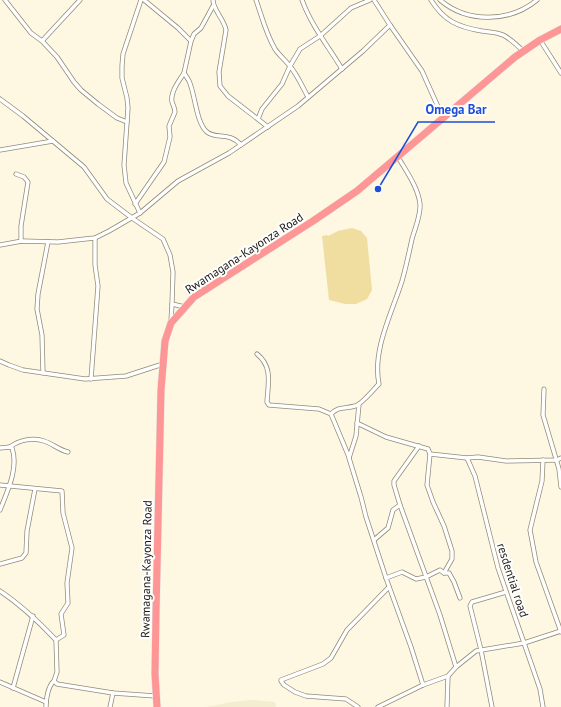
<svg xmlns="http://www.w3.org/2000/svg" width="561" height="707" font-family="'PT Sans',sans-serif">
	<rect width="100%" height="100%" fill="#fef7e1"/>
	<!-- built -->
	<path fill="#f5edd0" d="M252 700 275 702 276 707H207L232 702Z"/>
	<!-- green -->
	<path fill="#f0dea1" d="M352 228 361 231 367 238 372 290 367 299 356 304H345L329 300 322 236 327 235 328 236 338 231Z"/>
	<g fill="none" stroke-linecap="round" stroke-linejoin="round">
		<defs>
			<g id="street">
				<path d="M5 0 31 33 42 41 57 57 74 82 81 90 98 104 117 118 127 122"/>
				<path d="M144 0 178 28 191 41"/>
				<path d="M213 0C213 10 224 19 226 30L219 72 220 86 228 96 268 127"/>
				<path d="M256 0C262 17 266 34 275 49 279 55 284 59 289 65 297 74 302 86 308 97"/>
				<path d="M302 0C311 25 328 46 342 69"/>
				<path d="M374 0 390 25 422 71 443 118"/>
				<path d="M431 0C444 21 458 27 482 31 489 32 497 32 503 35 511 39 517 45 523 51"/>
				<path d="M440 0C467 23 509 23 537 0"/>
				<path d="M213 6 201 28 194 34 191 41 184 73C186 76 188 79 189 81 195 93 196 123 207 132 217 140 228 131 241 145"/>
				<path d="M540 40 561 73"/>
				<path d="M42 41 80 0"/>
				<path d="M0 99 23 116 84 167 107 199 132 218 163 239 170 255 173 272 172 304 185 307"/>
				<path d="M258 119 262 109 282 84 290 66 300 49 320 36 351 8 370 0"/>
				<path d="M0 150 53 141"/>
				<path d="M16 174 24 177 28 182 21 226V241"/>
				<path d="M135 204 164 162 170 137 169 126 175 112C175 108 173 105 172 102 170 92 179 81 184 73"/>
				<path d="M140 213 126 183 124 165 128 108 127 98 122 78V66L123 54 141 0"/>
				<path d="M0 245 22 241 58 242 85 239 95 238 109 231 140 213 178 181 229 153 298 106 363 51 390 25"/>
				<path d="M171 321 172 304"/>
				<path d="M257 354C273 367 268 383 267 402L269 405 319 409 331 414C338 406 345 409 355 406 361 405 374 389 379 384 372 350 392 313 402 281 406 267 409 253 412 239 415 228 421 215 420 204 418 187 406 171 398 157"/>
				<path d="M0 361 9 365 23 370 85 379 126 376 163 364"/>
				<path d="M43 373 42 335 37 309 38 294 48 242"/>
				<path d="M91 379 98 286 95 265V238"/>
				<path d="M544 389 543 415 559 469 561 487"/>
				<path d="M359 404 356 436 349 458 361 497 366 517 386 578 411 647 423 685"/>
				<path d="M331 414 349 457"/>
				<path d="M357 423 386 437 428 449 430 454 467 458 478 457 506 461 557 460 561 458"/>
				<path d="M419 446 394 481V485L400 505 440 615 456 667"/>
				<path d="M10 447C19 440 33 437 44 441 53 444 59 450 68 452"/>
				<path d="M0 448 10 447 12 448C19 468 7 492 0 510"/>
				<path d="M430 454 427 485 433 502 444 526 452 551V559L444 573"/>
				<path d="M467 458 475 476 498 568 540 689 543 707"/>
				<path d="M543 460 542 481 530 530 536 562 561 632"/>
				<path d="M0 485 62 491 63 513 72 548 67 583 68 603 61 614 64 635 56 640"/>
				<path d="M374 540 388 528 393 510 400 505"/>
				<path d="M0 564 22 558 26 553 27 531 35 489"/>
				<path d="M386 578 402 572 416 579 426 577 440 570 444 573H449L454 582 460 598"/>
				<path d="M0 591C21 605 38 621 56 640L57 672 54 681 57 684 113 693 155 696"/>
				<path d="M0 682 46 702"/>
				<path d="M13 688 33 616"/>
				<path d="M46 707C46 699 48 686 54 681"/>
				<path d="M110 707 113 693"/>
				<path d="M358 707 346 699 306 696 295 692 284 685 281 681V680L323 664 331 658 347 630 389 587"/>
				<path d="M378 707 423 685 448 676 456 667 476 651 524 643 561 631"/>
				<path d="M447 707 448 676"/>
				<path d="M492 707 481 650 470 606 472 602 506 592"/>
			</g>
			<path id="highway" d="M157 707 155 674 156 613 161 390 165 341 171 323 194 297 313 221 357 191 515 57 540 40 561 29"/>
		</defs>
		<!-- street casing -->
		<use href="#street" stroke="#918b77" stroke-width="5"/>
		<!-- highway casing -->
		<use href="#highway" stroke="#e8e8e7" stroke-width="8"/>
		<!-- street -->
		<use href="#street" stroke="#fff" stroke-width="3.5"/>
		<!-- highway -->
		<use href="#highway" stroke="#fe9696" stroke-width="7"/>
	</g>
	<g text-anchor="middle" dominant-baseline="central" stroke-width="4" stroke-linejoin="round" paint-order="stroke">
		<!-- street labels -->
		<g font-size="12" fill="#1b1911" stroke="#fff">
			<text transform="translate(244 253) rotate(-33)">Rwamagana-Kayonza Road</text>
			<text transform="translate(146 569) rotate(-89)">Rwamagana-Kayonza Road</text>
			<text transform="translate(513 580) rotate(72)">resdential road</text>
		</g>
	</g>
	<!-- callouts -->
	<path fill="none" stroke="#1d4ed8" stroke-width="1.5" d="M378 189L418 122H495"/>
	<circle fill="#1d4ed8" stroke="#fff" stroke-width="1.5" cx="378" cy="189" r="4"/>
	<g font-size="13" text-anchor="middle" font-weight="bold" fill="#1d4ed8" stroke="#fff" stroke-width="4" stroke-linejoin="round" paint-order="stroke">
		<text x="456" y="114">Omega Bar</text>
	</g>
</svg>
